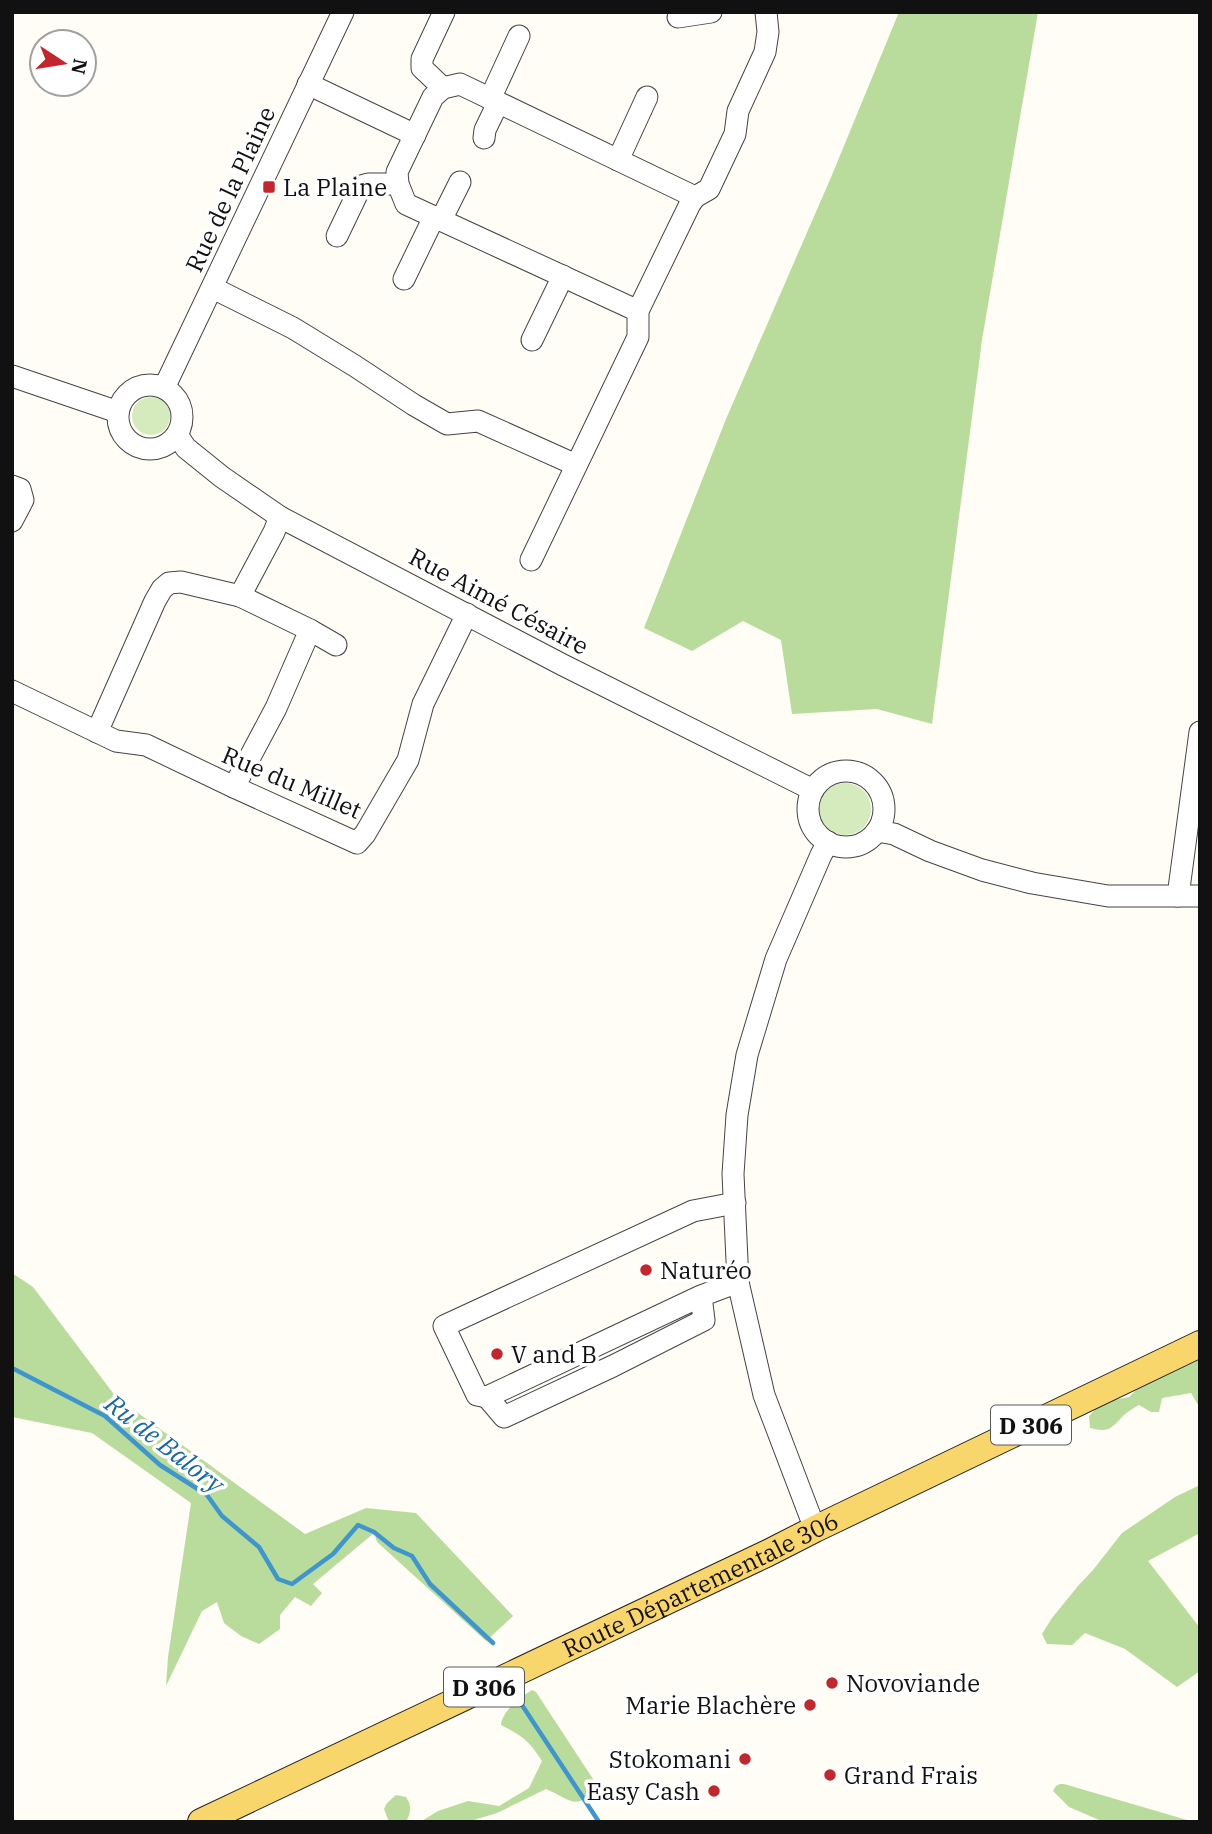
<svg xmlns="http://www.w3.org/2000/svg" width="1212" height="1834" font-family="'IBM Plex Serif',serif">
	<rect width="100%" height="100%" fill="#fffdf5"/>
	<!-- green -->
	<g fill="#d5ebbd">
		<circle cx="151" cy="416" r="19"/>
		<circle cx="845" cy="809" r="26"/>
	</g>
	<!-- forest -->
	<g fill="#b9dc9c">
		<path d="M899 12H1038L982 340 932 724 877 709 792 714 781 640 743 621 692 651 644 628 726 419 832 175Z"/>
		<path d="M12 1273 33 1287 116 1397 305 1534 366 1508 416 1513 513 1616 486 1641 377 1542 374 1533 313 1584 322 1593 311 1606 295 1597 280 1615V1629L259 1644 241 1636 224 1623 217 1602 202 1611 166 1686 168 1657 191 1503 92 1433 12 1417Z"/>
		<path d="M1195 1358 1200 1361V1408L1191 1393 1162 1398 1159 1412H1151L1139 1405C1134 1408 1128 1411 1124 1415 1111 1428 1110 1433 1090 1428L1089 1416 1102 1402 1129 1397 1141 1385Z"/>
		<path d="M1200 1485V1533L1148 1561 1200 1628V1671L1177 1687 1125 1649 1085 1633 1072 1645 1047 1644 1042 1634 1052 1618 1078 1586 1093 1570 1122 1533 1175 1497Z"/>
		<path d="M532 1690 536 1692 595 1782C580 1815 570 1799 546 1789L497 1813 467 1822H420L438 1811 468 1801 499 1806 529 1788 542 1761C529 1740 522 1736 501 1725 502 1711 520 1698 532 1690Z"/>
		<path d="M1060 1784H1064L1194 1822H1104L1069 1807 1053 1791 1056 1786Z"/>
		<path d="M396 1795 406 1797C412 1806 411 1812 406 1822H389L384 1809 387 1803Z"/>
	</g>
	<g fill="none" stroke-linecap="round" stroke-linejoin="round">
		<!-- stream -->
		<g stroke="#3f96cf" stroke-width="4.5">
			<path d="M12 1368 105 1416 160 1465 207 1495 222 1516 259 1547 278 1579 292 1584 333 1554 358 1525 374 1532 394 1548 412 1556 430 1584 493 1643"/>
			<path d="M518 1699 599 1822"/>
		</g>
		<defs>
			<g id="minor">
				<path d="M678 17 711 12"/>
				<path d="M308 84 415 135"/>
				<path d="M443 88 422 68V59L444 12"/>
				<path d="M490 99 519 36"/>
				<path d="M484 138 485 130 498 103"/>
				<path d="M618 160 647 97"/>
				<path d="M441 220 460 182"/>
				<path d="M337 236 361 186 368 184H398"/>
				<path d="M404 279 434 217"/>
				<path d="M213 288 293 328 355 366 414 405 447 424 478 421 576 465"/>
				<path d="M638 311 406 204 398 184 397 172 433 97 443 88 460 84 695 197"/>
				<path d="M532 340 563 276"/>
				<path d="M12 376 118 412"/>
				<circle cx="150" cy="417" r="32"/>
				<path d="M164 388 343 12"/>
				<path d="M177 435 186 448 222 477 280 517 563 665 813 790"/>
				<path d="M12 486 20 489 23 500 12 521"/>
				<path d="M531 560 638 337V311L690 204 695 197 709 189 735 134 738 111 765 52 768 32 766 12"/>
				<path d="M240 596 274 532 280 517"/>
				<path d="M310 630 336 645"/>
				<path d="M12 691 116 741 146 745 234 787 357 843 365 834 408 760 423 704 467 614"/>
				<path d="M97 732 155 601 162 589 169 583 181 582 240 596 310 630 276 708 234 787"/>
				<circle cx="846" cy="809" r="38"/>
				<path d="M877 831 894 834 930 851 982 870 1032 883 1108 896H1200"/>
				<path d="M1178 896 1200 732"/>
				<path d="M701 1296 704 1320 613 1366 504 1417 487 1397 701 1296 738 1282"/>
				<path d="M487 1397 477 1395 444 1326 693 1211 735 1203"/>
				<path d="M815 1529 764 1395 738 1282 733 1174 737 1115 747 1055 776 959 821 855 828 842"/>
			</g>
			<g id="major">
				<path id="s1" d="M201 1822 768 1553 815 1529 1200 1344"/>
			</g>
		</defs>
		<!-- minor casing -->
		<use href="#minor" stroke="#444" stroke-width="23"/>
		<!-- major casing -->
		<use href="#major" stroke="#222" stroke-width="28"/>
		<!-- minor -->
		<use href="#minor" stroke="#fff" stroke-width="21"/>
		<!-- major -->
		<use href="#major" stroke="#f9d66b" stroke-width="26"/>
	</g>
	<!-- markers -->
	<g fill="#c4262e" stroke="#fff" stroke-width="2.5">
		<rect x="262" y="180" width="14" height="14" rx="3.5"/>
		<circle cx="646" cy="1270" r="7"/>
		<circle cx="497" cy="1354" r="7"/>
		<circle cx="832" cy="1683" r="7"/>
		<circle cx="810" cy="1705" r="7"/>
		<circle cx="745" cy="1759" r="7"/>
		<circle cx="830" cy="1775" r="7"/>
		<circle cx="714" cy="1791" r="7"/>
	</g>
	<g text-anchor="middle" dominant-baseline="central" stroke-width="7" stroke-linejoin="round" paint-order="stroke">
		<!-- shield labels -->
		<g fill="#fff" stroke="#585858" stroke-width="2">
			<rect x="991" y="1405.5" width="80" height="39" rx="5"/>
			<rect x="444" y="1667.5" width="80" height="39" rx="5"/>
		</g>
		<g font-size="23" font-weight="bold" fill="#111">
			<text x="1031" y="1425">D 306</text>
			<text x="484" y="1687">D 306</text>
		</g>
		<!-- poi labels -->
		<g font-size="24" fill="#111" stroke="#fff" text-anchor="start">
			<text x="283" y="187">La Plaine</text>
			<text x="660" y="1270">Naturéo</text>
			<text x="511" y="1354">V and B</text>
			<text x="846" y="1683">Novoviande</text>
			<text x="796" y="1705" text-anchor="end">Marie Blachère</text>
			<text x="731" y="1759" text-anchor="end">Stokomani</text>
			<text x="844" y="1775">Grand Frais</text>
			<text x="700" y="1791" text-anchor="end">Easy Cash</text>
		</g>
		<!-- street labels -->
		<g font-size="24" fill="#111" stroke="#fff">
			<text transform="translate(230 189) rotate(-65)">Rue de la Plaine</text>
			<text transform="translate(499 601) rotate(28)">Rue Aimé Césaire</text>
			<text transform="translate(292 782) rotate(23)">Rue du Millet</text>
			<text stroke="none"><textPath href="#s1" startOffset="553">Route Départementale 306</textPath></text>
		</g>
		<!-- water labels -->
		<g font-size="26" font-style="italic" fill="#1768a6" stroke="#fff">
			<text transform="translate(165 1443) rotate(38)">Ru de Balory</text>
		</g>
	</g>
	<!-- border -->
	<rect width="1212" height="1834" fill="none" stroke="#111111" stroke-width="28"/>
	<!-- north arrow -->
	<g transform="translate(63 63) rotate(102)"><circle r="33" fill="#ffffff" stroke="#a0a0a0" stroke-width="2"/>
	<path d="M0-5L12 26L0 18L-12 26Z" fill="#c4262e"/>
	<text y="-10" font-size="19" font-weight="bold" text-anchor="middle" fill="#111111">N</text>
	</g>
</svg>
